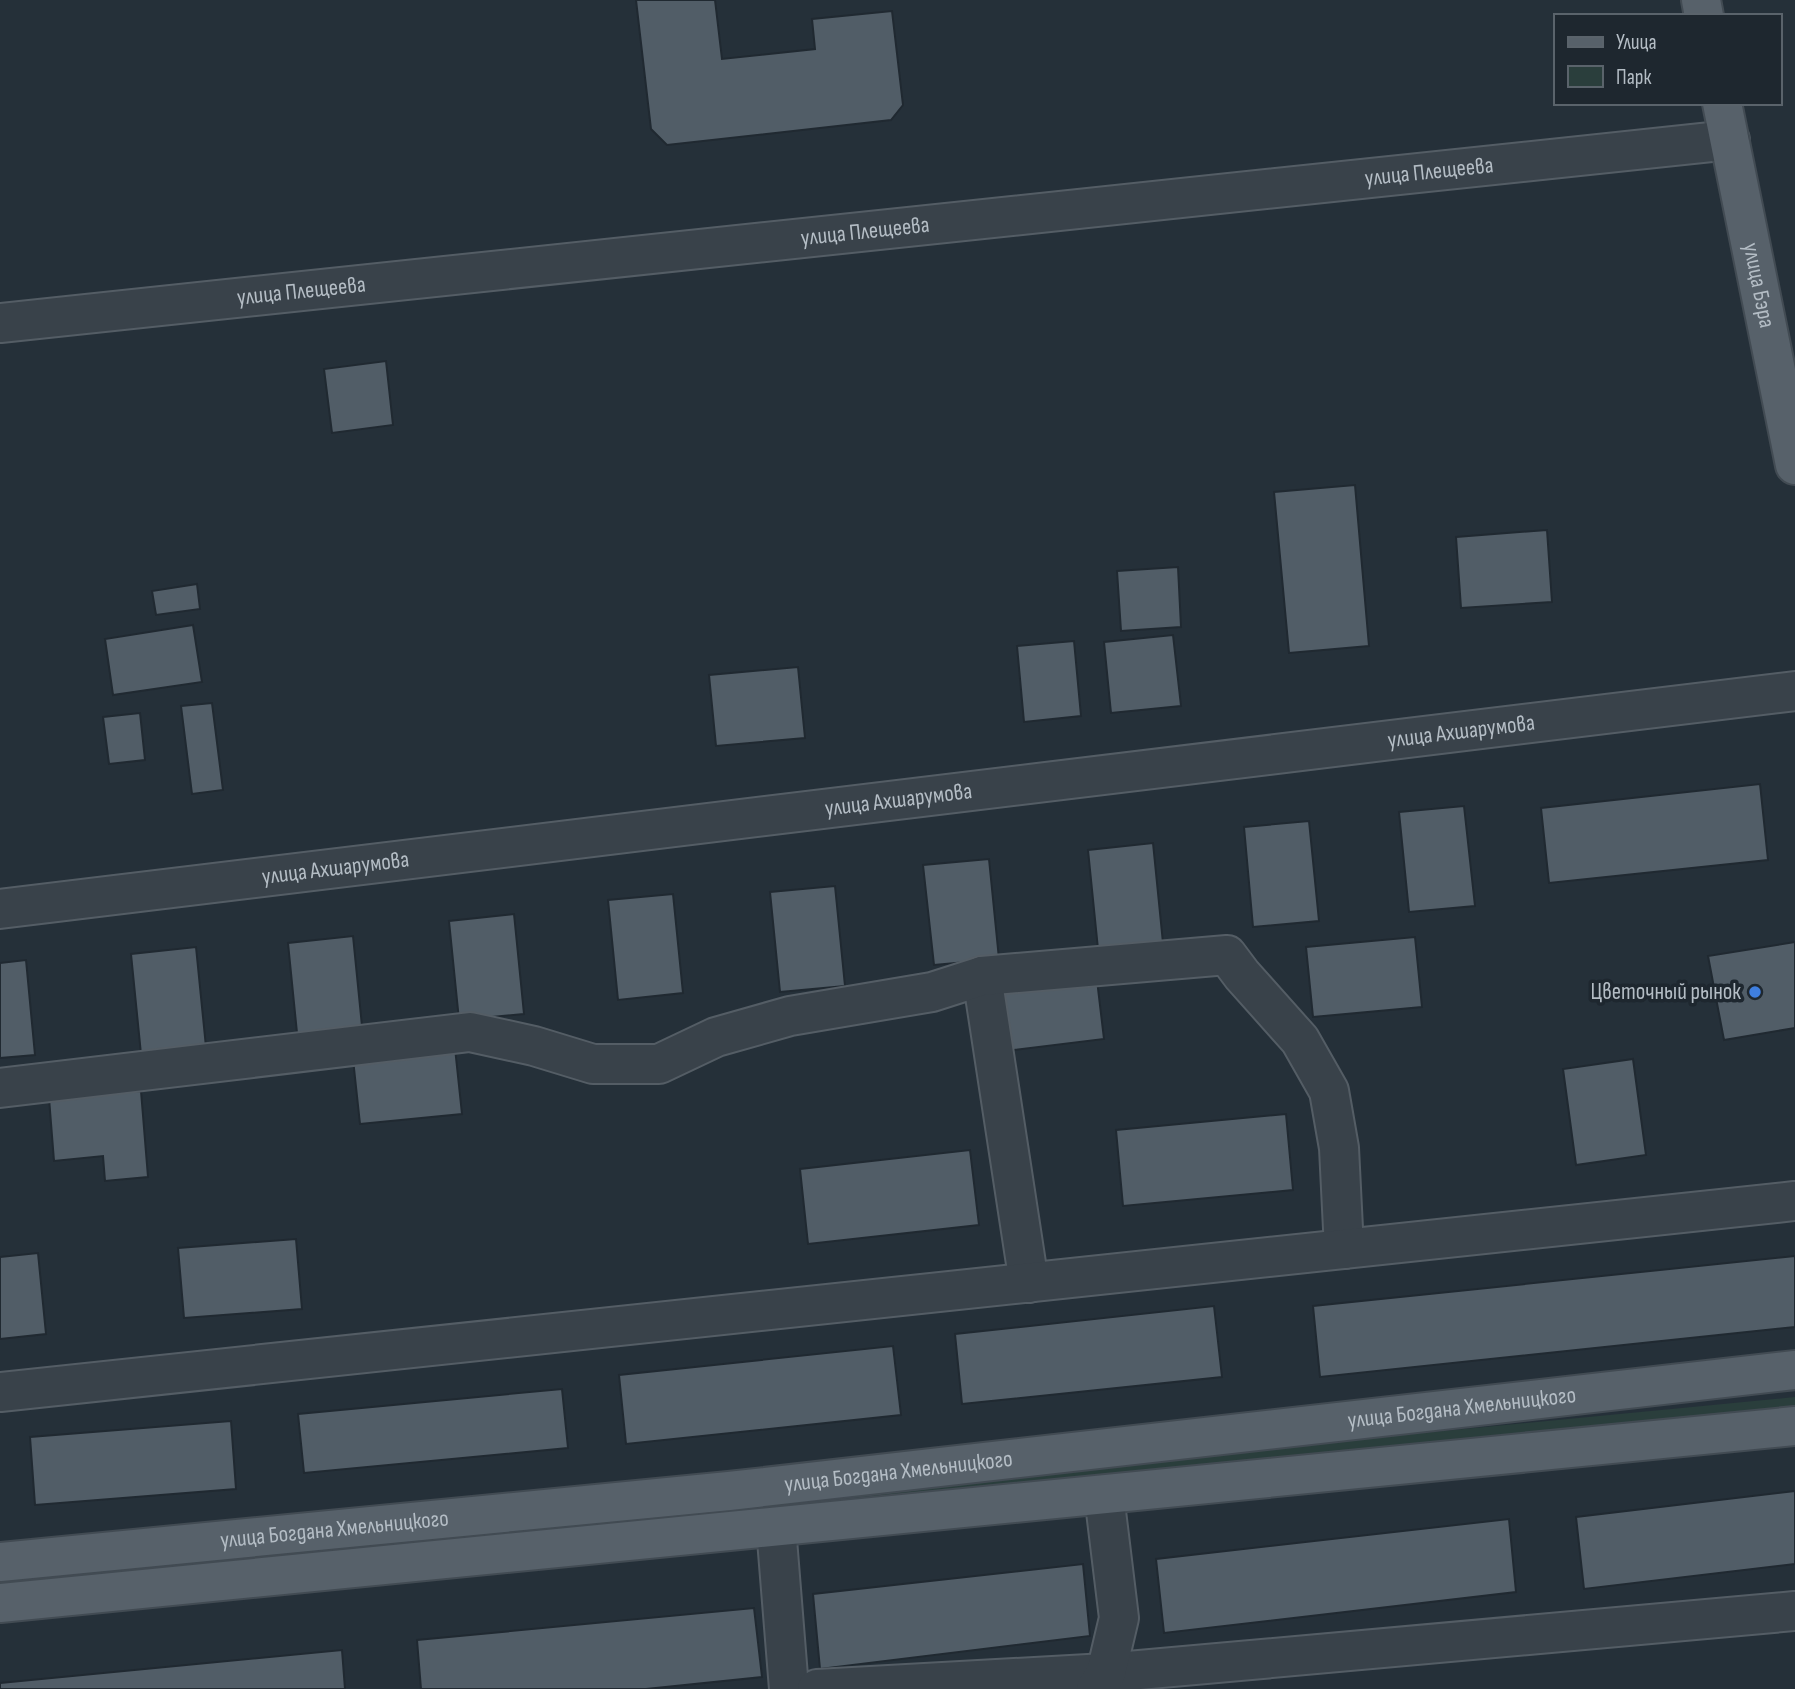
<svg xmlns="http://www.w3.org/2000/svg" width="1795" height="1689" font-family="'Sofia Sans Condensed',sans-serif">
	<rect width="100%" height="100%" fill="#253039"/>
	<!-- green -->
	<path fill="#2a3e3c" d="M1795 1397V1418L734 1512 736 1504 741 1499Z"/>
	<!-- building -->
	<g fill="#515d67" stroke="#202931" stroke-width="2">
		<path d="M636 0H715L722 59 815 49 812 19 892 11 903 105 891 120 667 145 651 129Z"/>
		<path d="M386 361 393 425 332 433 324 369Z"/>
		<path d="M1355 485 1369 646 1289 653 1274 492Z"/>
		<path d="M1547 530 1552 602 1461 608 1456 537Z"/>
		<path d="M1178 567 1181 627 1121 631 1117 571Z"/>
		<path d="M197 584 200 609 156 615 152 591Z"/>
		<path d="M193 625 202 682 113 695 105 639Z"/>
		<path d="M1173 635 1181 706 1111 713 1104 642Z"/>
		<path d="M1074 641 1081 716 1024 722 1017 646Z"/>
		<path d="M798 667 805 738 716 746 709 675Z"/>
		<path d="M212 703 223 790 192 794 181 706Z"/>
		<path d="M140 713 145 760 109 764 103 717Z"/>
		<path d="M1760 784 1768 860 1549 883 1541 808Z"/>
		<path d="M1464 806 1475 906 1409 912 1399 812Z"/>
		<path d="M1309 821 1319 921 1253 927 1244 827Z"/>
		<path d="M1153 843 1163 943 1098 949 1088 850Z"/>
		<path d="M989 859 999 959 934 965 923 865Z"/>
		<path d="M835 886 845 986 780 992 770 892Z"/>
		<path d="M673 894 683 993 618 1000 608 900Z"/>
		<path d="M514 914 524 1014 459 1020 449 921Z"/>
		<path d="M353 936 363 1036 298 1043 288 943Z"/>
		<path d="M1415 937 1422 1007 1313 1017 1306 947Z"/>
		<path d="M1795 942V1028L1724 1040 1708 956Z"/>
		<path d="M196 947 206 1047 141 1054 131 954Z"/>
		<path d="M26 960 35 1055 0 1058V963Z"/>
		<path d="M1097 980 1104 1039 1005 1051 998 992Z"/>
		<path d="M455 1048 462 1114 360 1124 353 1059Z"/>
		<path d="M1633 1059 1646 1155 1576 1165 1563 1069Z"/>
		<path d="M141 1091 148 1177 105 1181 103 1156 54 1161 49 1098Z"/>
		<path d="M1286 1114 1293 1190 1123 1206 1116 1130Z"/>
		<path d="M970 1150 979 1225 808 1244 800 1169Z"/>
		<path d="M296 1239 302 1309 184 1318 178 1248Z"/>
		<path d="M38 1253 46 1334 0 1339V1257Z"/>
		<path d="M1795 1256V1327L1320 1377 1313 1306Z"/>
		<path d="M1214 1306 1222 1377 962 1404 955 1334Z"/>
		<path d="M893 1346 901 1415 626 1444 619 1375Z"/>
		<path d="M562 1389 568 1448 304 1473 298 1414Z"/>
		<path d="M231 1421 236 1489 35 1505 30 1437Z"/>
		<path d="M1795 1491V1564L1584 1589 1576 1517Z"/>
		<path d="M1509 1519 1516 1592 1164 1633 1156 1559Z"/>
		<path d="M1083 1564 1090 1636 820 1669 813 1594Z"/>
		<path d="M754 1608 762 1677 646 1689H421L417 1640Z"/>
		<path d="M342 1650 345 1689H0V1683Z"/>
	</g>
	<g fill="none" stroke-linecap="round" stroke-linejoin="round">
		<defs>
			<g id="minor">
				<path id="s1" d="M0 323 1730 140"/>
				<path id="s2" d="M0 909 1795 691"/>
				<path d="M982 976 1029 1283"/>
				<path d="M0 1088 470 1032 534 1046 593 1064H659L716 1037 790 1016 932 992 982 976 1227 955 1242 975 1300 1040 1329 1091 1339 1148 1344 1249"/>
				<path d="M0 1392 1795 1201"/>
				<path d="M776 1527 789 1689"/>
				<path d="M817 1689 1106 1673 1795 1611"/>
				<path d="M1096 1689 1106 1673 1119 1618 1104 1495"/>
			</g>
			<g id="major">
				<path d="M1701 0 1704 16"/>
				<path id="s3" d="M1722 103 1795 465"/>
				<path id="s4" d="M0 1562 729 1491 1795 1370"/>
				<path d="M0 1603 1795 1426"/>
			</g>
		</defs>
		<!-- minor casing -->
		<use href="#minor" stroke="#545d65" stroke-width="42"/>
		<!-- major casing -->
		<use href="#major" stroke="#424b53" stroke-width="42"/>
		<!-- minor -->
		<use href="#minor" stroke="#39424a" stroke-width="38"/>
		<!-- major -->
		<use href="#major" stroke="#57616a" stroke-width="38"/>
	</g>
	<!-- markers -->
	<circle fill="#3f7fe0" stroke="#1e272f" stroke-width="2.5" cx="1755" cy="992" r="7"/>
	<g text-anchor="middle" dominant-baseline="central" stroke-width="7" stroke-linejoin="round" paint-order="stroke">
		<!-- street labels -->
		<g font-size="23" fill="#b4bdc5" stroke="#1e272f">
			<text stroke="none"><textPath href="#s1" startOffset="1437">улица Плещеева</textPath></text>
			<text stroke="none"><textPath href="#s1" startOffset="870">улица Плещеева</textPath></text>
			<text stroke="none"><textPath href="#s3" startOffset="186">улица Бэра</textPath></text>
			<text stroke="none"><textPath href="#s1" startOffset="303">улица Плещеева</textPath></text>
			<text stroke="none"><textPath href="#s2" startOffset="1472">улица Ахшарумова</textPath></text>
			<text stroke="none"><textPath href="#s2" startOffset="905">улица Ахшарумова</textPath></text>
			<text stroke="none"><textPath href="#s2" startOffset="338">улица Ахшарумова</textPath></text>
			<text stroke="none"><textPath href="#s4" startOffset="1470">улица Богдана Хмельницкого</textPath></text>
			<text stroke="none"><textPath href="#s4" startOffset="903">улица Богдана Хмельницкого</textPath></text>
			<text stroke="none"><textPath href="#s4" startOffset="336">улица Богдана Хмельницкого</textPath></text>
		</g>
		<!-- poi labels -->
		<g font-size="23" fill="#b4bdc5" stroke="#1e272f" text-anchor="end">
			<text x="1741" y="992">Цветочный рынок</text>
		</g>
	</g>
	<!-- legend -->
	<rect x="1554" y="14" width="228" height="91" fill="#1e272f" stroke="#5a636b" stroke-width="2"/>
	<rect x="1568" y="37" width="35" height="10" fill="#57616a" stroke="#5a636b" stroke-width="2"/>
	<text x="1616" y="49" font-size="21" fill="#b4bdc5">Улица</text>
	<rect x="1568" y="66" width="35" height="21" fill="#2a3e3c" stroke="#5a636b" stroke-width="2"/>
	<text x="1616" y="84" font-size="21" fill="#b4bdc5">Парк</text>
</svg>
